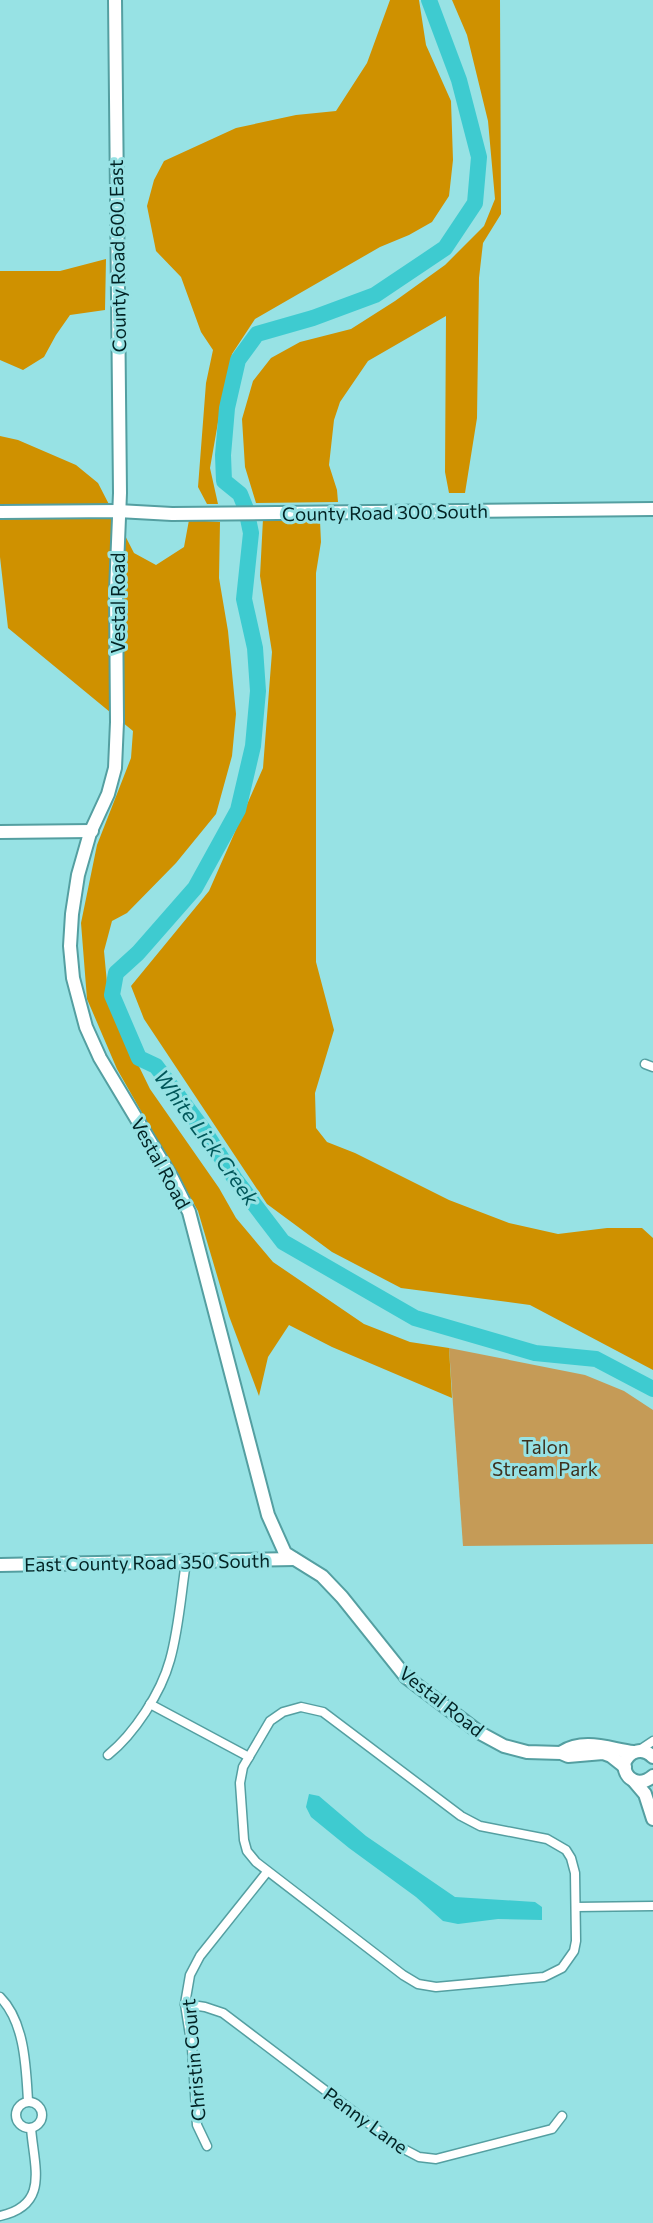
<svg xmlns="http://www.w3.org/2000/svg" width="653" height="2223" font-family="Commissioner,sans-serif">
	<rect width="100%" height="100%" fill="#97e2e4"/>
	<!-- green -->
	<path fill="#c59b57" d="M449 1348 585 1375 624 1391 653 1410V1544L463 1546Z"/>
	<!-- forest -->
	<g fill="#cf9100">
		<path d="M390 0H419L426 45 451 101 453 160 449 196 432 222 409 235 380 247 255 319 232 354 220 411 210 468 218 504H207L198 487 206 383 213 350 201 332 181 277 156 251 147 206 154 180 164 161 236 128 296 115 336 111 367 63Z"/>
		<path d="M452 0H500L501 214 483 243 479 278 477 418 465 493H449L445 472 446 316 368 361 340 402 334 420 329 465 337 490 338 502 256 503 245 467 242 419 253 381 271 358 300 342 351 329 395 301 445 265 484 226 495 199 488 121 467 35Z"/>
		<path d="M106 259 105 310 70 315 56 335 44 357 23 370 0 360V271H60Z"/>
		<path d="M0 436 18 440 76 465 98 483 134 553 156 565 184 547 189 520 220 522 219 578 228 631 236 714 232 756 216 814 176 863 127 913 112 921 104 951 109 1005 150 1089 219 1188 236 1218 273 1262 364 1324 410 1342 449 1348 452 1398 332 1347 289 1325 268 1357 259 1396 229 1316 198 1211 117 1069 87 999 81 923 97 845 131 758 133 731 8 628 0 557Z"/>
		<path d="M263 519 320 521 321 542 316 573V962L334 1030 315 1093 316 1128 327 1142 355 1153 449 1200 509 1223 558 1234 607 1228H642L653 1238V1370L530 1305 401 1288 332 1252 267 1204 144 1019 131 986 209 891 263 768 272 652 260 576Z"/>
	</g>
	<!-- water -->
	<path fill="#3ecbd0" d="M309 1794 319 1796 366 1836 455 1897 535 1902 542 1907V1920L498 1919 458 1924 443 1921 416 1897 349 1848 311 1817 306 1807Z"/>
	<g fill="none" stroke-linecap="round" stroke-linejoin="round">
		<!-- river -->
		<path stroke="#3ecbd0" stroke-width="16" d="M429 0 459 80 479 157 475 203 445 248 375 295 313 318 257 334 238 360 227 408 223 455 224 481 240 494 246 509 251 533 244 599 255 648 258 691 253 746 238 810 195 888 138 953 116 973 112 995 139 1058 156 1066 205 1132 235 1179 283 1242 415 1318 535 1353 596 1359 653 1389"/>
		<defs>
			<g id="street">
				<path d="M645 1064 653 1067"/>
				<path d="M150 1704 249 1757"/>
				<path d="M301 1707 323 1712 461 1816 480 1826 547 1839 566 1850 571 1858 575 1873 576 1941 574 1951 562 1968 544 1977 436 1987 418 1984 403 1975 256 1862 247 1851 244 1840 240 1783 243 1767 270 1721 283 1712Z"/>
				<path d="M638 1751 653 1741"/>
				<path d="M108 1755C134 1734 161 1693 170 1660 179 1628 181 1594 186 1562"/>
				<path d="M576 1907 653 1906"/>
				<path d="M0 1997C25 2022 26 2068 28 2101"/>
				<path d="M185 2004 205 2007 223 2013 400 2147 419 2157 436 2159 552 2129 562 2116"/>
				<circle cx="29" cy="2115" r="13"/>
				<path d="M207 2146 197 2125 192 2048 185 2004 190 1975 200 1956 267 1872"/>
				<path d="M0 2216C50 2205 34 2167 31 2128"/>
			</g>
			<g id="secondary">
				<path d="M115 0 120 493 116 591 117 722 115 768 108 794 90 833 78 875 72 914 70 946 73 978 86 1027 100 1058 172 1178 189 1212 268 1515 285 1553 322 1576 342 1597 406 1677 480 1733 504 1746 527 1752 561 1753 568 1756 603 1753 611 1756 625 1767"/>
				<path d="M0 512 118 511 172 514 653 509"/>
				<path d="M0 832 92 831"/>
				<path d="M0 1565 294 1559"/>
				<path d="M562 1752C584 1738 610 1749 633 1752"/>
				<path d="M653 1757C643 1747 629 1750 624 1764 625 1781 640 1787 653 1776"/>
				<path d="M634 1781 645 1794 653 1819"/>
			</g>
		</defs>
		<!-- street casing -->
		<use href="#street" stroke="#549fa1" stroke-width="11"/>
		<!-- secondary casing -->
		<use href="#secondary" stroke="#549fa1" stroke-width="16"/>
		<!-- street -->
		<use href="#street" stroke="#fff" stroke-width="8"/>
		<!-- secondary -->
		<use href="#secondary" stroke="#fff" stroke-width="12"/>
	</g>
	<g text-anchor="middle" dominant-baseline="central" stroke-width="6" stroke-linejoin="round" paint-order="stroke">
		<!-- street labels -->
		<g font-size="19" fill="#022324" stroke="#97e2e4">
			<text transform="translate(117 256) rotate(-91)">County Road 600 East</text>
			<text transform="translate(385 512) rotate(-1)">County Road 300 South</text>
			<text transform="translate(117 603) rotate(-90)">Vestal Road</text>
			<text transform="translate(161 1163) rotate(61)">Vestal Road</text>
			<text transform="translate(147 1562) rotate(-1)">East County Road 350 South</text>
			<text transform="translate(442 1701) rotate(38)">Vestal Road</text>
			<text transform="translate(193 2060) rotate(-95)">Christin Court</text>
			<text transform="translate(366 2120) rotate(36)">Penny Lane</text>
		</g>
		<!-- park labels -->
		<g font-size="19" fill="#3d311e" stroke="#97e2e4">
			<text x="545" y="1446">Talon<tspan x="545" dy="22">Stream Park</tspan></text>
		</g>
		<!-- water labels -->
		<g font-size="21" font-style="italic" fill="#01575a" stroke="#97e2e4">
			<text transform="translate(207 1137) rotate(54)">White Lick Creek</text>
		</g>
	</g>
</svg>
